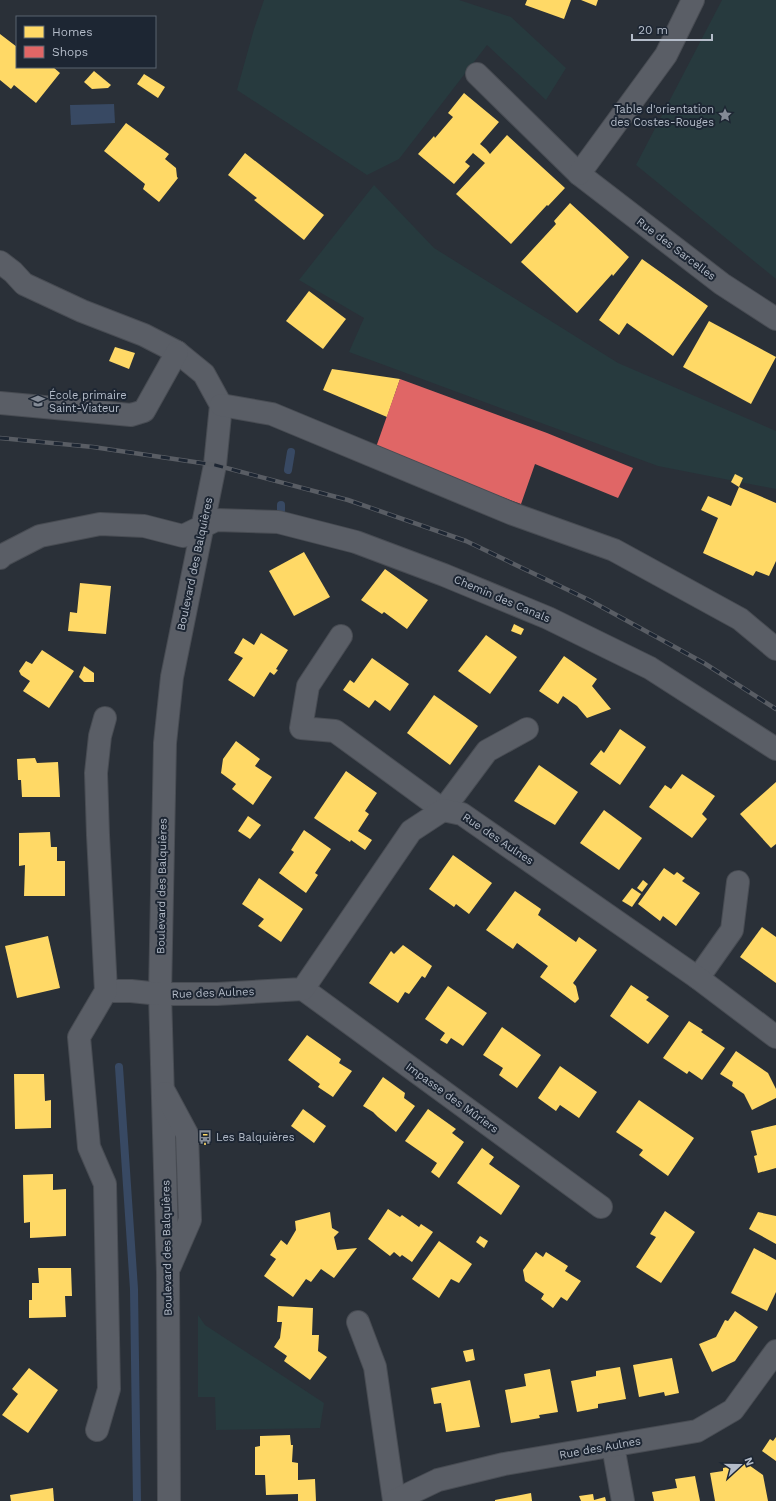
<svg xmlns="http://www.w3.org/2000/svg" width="776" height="1501" font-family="'Work Sans',sans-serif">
	<rect width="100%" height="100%" fill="#2a3038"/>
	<!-- green -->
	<g fill="#273a3e">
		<path d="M264 0H459L511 17 566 68 546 100 487 45 399 159 367 175 237 90 254 29Z"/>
		<path d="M722 0H776V279L636 165Z"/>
		<path d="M374 185 434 248 618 363 776 431V489L658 466 349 352 364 318 299 280Z"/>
		<path d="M198 1315 205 1325 324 1403 320 1428 216 1430 215 1397H198Z"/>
	</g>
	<!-- water -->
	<path fill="#384963" d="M114 104 115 123 71 125 70 105Z"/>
	<!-- homes -->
	<g fill="#ffd966">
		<path d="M527 0H571L564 19 525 5Z"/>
		<path d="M581 0H598L596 6Z"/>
		<path d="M0 34 17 47V67H53L60 73 36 103 14 85 11 89 0 80Z"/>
		<path d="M94 71 111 85 108 88 92 89 84 82Z"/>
		<path d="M144 74 165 87 158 98 137 84Z"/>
		<path d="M464 93 499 122 480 144 486 149 490 154 507 135 565 188 548 206 547 205 511 244 456 194 485 163 473 153 465 162 470 166 454 184 418 154 434 136 435 138 453 117 448 113Z"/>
		<path d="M126 123 169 154 165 159 176 168 177 177 178 178 159 202 143 189 145 184 104 151Z"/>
		<path d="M245 153 324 215 304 240 254 200 257 198 228 175Z"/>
		<path d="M570 203 629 257 613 276 612 274 577 313 521 262 556 224 554 221Z"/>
		<path d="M642 259 708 306 673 356 627 323 619 335 599 320Z"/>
		<path d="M309 291 346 319 323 349 286 321Z"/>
		<path d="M709 321 776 357 751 404 683 367Z"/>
		<path d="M115 347 135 353 129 369 109 361Z"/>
		<path d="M332 369 400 379 387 417 323 390Z"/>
		<path d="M735 474 743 478 739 487 731 482Z"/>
		<path d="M739 487 776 503V561L769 576 756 571 753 576 703 553 718 518 701 510 708 496 731 506Z"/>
		<path d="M304 552 330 597 294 616 269 571Z"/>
		<path d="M385 569 428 600 407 629 384 612 382 614 361 600Z"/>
		<path d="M80 583 111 586 106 634 68 631 70 612 77 613Z"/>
		<path d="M514 624 524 629 521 635 511 631Z"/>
		<path d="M261 633 288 650 276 669 278 670 274 675 270 672 254 697 228 680 243 658 234 653 243 638 254 645Z"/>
		<path d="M486 635 517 657 490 694 458 671Z"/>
		<path d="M42 650 74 671 49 708 23 691 30 681 21 675 19 671 26 661 32 664Z"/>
		<path d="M564 656 597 679 592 686 611 709 587 718 577 706 563 696 558 704 539 691Z"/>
		<path d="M372 658 409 684 390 711 375 700 369 708 343 690 350 680 354 683Z"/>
		<path d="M84 666 94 673V682H84L79 677Z"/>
		<path d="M434 695 478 726 450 765 407 733Z"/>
		<path d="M620 729 646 747 620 785 590 764 601 750 604 753Z"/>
		<path d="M236 741 260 759 255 766 272 777 253 805 232 789 236 784 221 773 223 759Z"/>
		<path d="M35 758 37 763 58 762 60 797H22L21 780H18L17 759Z"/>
		<path d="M539 765 578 792 555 825 514 801Z"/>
		<path d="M346 771 377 793 365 811 369 814 358 831 372 840 365 850 351 840 350 842 314 818Z"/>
		<path d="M682 774 715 796 702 814 707 819 692 838 649 807 665 785 671 789Z"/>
		<path d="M776 782V844L771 848 740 814Z"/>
		<path d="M604 810 642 838 619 870 580 843Z"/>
		<path d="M248 816 261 825 250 839 238 831Z"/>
		<path d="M304 830 331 849 315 873 318 875 306 893 279 873 294 852 291 850Z"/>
		<path d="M50 832 51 847H57V861H65V896H24L25 865 19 866V833Z"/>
		<path d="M453 855 492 883 469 914 456 904 454 907 429 889Z"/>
		<path d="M664 868 674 875 677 872 685 878 682 881 700 893 676 926 663 916 660 921 638 904Z"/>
		<path d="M259 878 303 909 281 942 258 926 264 919 242 904Z"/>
		<path d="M643 880 648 884 642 892 637 888Z"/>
		<path d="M632 888 641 894 632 907 622 901Z"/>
		<path d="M515 891 541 909 538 915 576 942 579 937 597 950 573 983 576 986 579 999 575 1003 540 977 548 966 517 943 513 949 486 930Z"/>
		<path d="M762 927 776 937V983L740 957Z"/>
		<path d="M48 936 60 988 17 998 5 946Z"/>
		<path d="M403 945 432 966 425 978 422 976 409 994 405 992 398 1003 369 983 391 951 394 954Z"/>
		<path d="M631 985 649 997 646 1000 669 1016 648 1044 610 1016Z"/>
		<path d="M448 986 487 1013 463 1046 451 1038 447 1044 440 1040 445 1033 425 1019Z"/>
		<path d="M689 1021 703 1030 701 1032 725 1048 702 1080 689 1071 687 1074 663 1058Z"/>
		<path d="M502 1027 541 1055 517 1088 499 1075 503 1068 483 1055Z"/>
		<path d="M307 1035 341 1059 339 1063 352 1071 333 1097 318 1087 320 1084 288 1060Z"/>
		<path d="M736 1051 768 1073 776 1089V1098L752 1110 744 1094 732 1086 733 1082 720 1074Z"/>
		<path d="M560 1066 597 1092 579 1118 560 1105 556 1111 538 1098Z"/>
		<path d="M14 1074H44L45 1101 51 1100V1128L15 1129Z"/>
		<path d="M383 1077 405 1093 404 1098 415 1106 396 1132 378 1117 373 1112 363 1106Z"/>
		<path d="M639 1100 694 1138 668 1176 639 1155 643 1150 616 1132Z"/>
		<path d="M303 1109 326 1126 314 1143 291 1126Z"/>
		<path d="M428 1109 456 1129 452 1133 464 1142 439 1178 431 1172 437 1163 405 1141Z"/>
		<path d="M776 1125V1168L758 1173 754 1156 757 1155 751 1131Z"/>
		<path d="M203 1130H209L210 1145H203Z"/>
		<path d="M482 1148 494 1157 489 1164 520 1186 501 1215 457 1183Z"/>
		<path d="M53 1174V1190L66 1189V1236L30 1238V1222L24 1223 23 1175Z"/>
		<path d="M388 1209 400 1217 402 1215 419 1227 421 1224 433 1232 412 1262 402 1255 400 1257 394 1252 390 1256 368 1239Z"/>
		<path d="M665 1211 695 1232 661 1283 636 1267 656 1237 650 1234Z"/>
		<path d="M330 1212 332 1228 339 1232 334 1237 337 1250 357 1248 334 1278 321 1269 311 1282 306 1279 293 1297 264 1276 276 1259 270 1255 281 1240 287 1245 296 1230 295 1221Z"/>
		<path d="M758 1212 776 1216V1244L749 1229Z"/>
		<path d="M480 1236 488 1241 484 1248 476 1242Z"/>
		<path d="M439 1241 472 1264 459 1283 451 1279 439 1298 412 1279Z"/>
		<path d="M754 1248 776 1260V1292L767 1311 731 1293Z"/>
		<path d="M536 1252 543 1257 546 1252 568 1266 565 1271 581 1281 567 1301 561 1297 553 1308 541 1299 544 1294 525 1281 523 1270Z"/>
		<path d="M38 1268H71L72 1296H65L66 1317 29 1318V1300H32V1283H39Z"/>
		<path d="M278 1306 313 1308 312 1335H319L318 1351 327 1357 310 1380 284 1361 287 1356 274 1347 280 1338 282 1322H277Z"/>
		<path d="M735 1311 758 1327 735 1361 712 1372 699 1344 716 1337 725 1320 728 1321Z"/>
		<path d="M473 1349 475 1360 466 1362 463 1351Z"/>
		<path d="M672 1358 679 1393 665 1396 664 1392 639 1397 633 1365Z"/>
		<path d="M620 1367 626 1399 598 1404V1408L577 1412 571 1381 596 1376V1371Z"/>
		<path d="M29 1368 58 1390 28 1433 2 1415 18 1394 12 1389Z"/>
		<path d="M550 1369 558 1412 539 1415 540 1418 511 1423 505 1390 526 1386 524 1374Z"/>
		<path d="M470 1380 480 1427 446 1432 441 1403 434 1404 431 1388Z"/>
		<path d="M290 1435 291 1445H293L292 1462 298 1463V1480L315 1479 316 1501H298V1494L266 1495 265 1475H255V1447L260 1446V1436Z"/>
		<path d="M776 1437V1461L762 1451 770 1439 773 1441Z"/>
		<path d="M746 1463 763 1475 768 1501H715L710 1473 723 1471V1468Z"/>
		<path d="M695 1476 700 1501H654L652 1492 677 1488 675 1479Z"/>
		<path d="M53 1488 54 1501H11L10 1495Z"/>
		<path d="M531 1493 532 1501H495V1500Z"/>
		<path d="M593 1494 594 1500 605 1497 606 1501H581L579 1496Z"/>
	</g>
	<!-- shops -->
	<path fill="#e06666" d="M400 379 547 433 633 468 618 498 535 464 521 504 375 450Z"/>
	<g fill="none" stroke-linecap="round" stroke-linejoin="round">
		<!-- stream -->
		<g stroke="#384963" stroke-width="8">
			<path d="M288 470 291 452"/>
			<path d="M281 510V505"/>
			<path d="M119 1067 134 1289 137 1501"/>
		</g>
		<defs>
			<g id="minor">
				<path d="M477 74 579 174 722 284 776 319"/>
				<path d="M579 174 666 55 693 0"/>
				<path d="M0 262 13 272 24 284 82 311 144 335 177 352 204 374 221 405 215 465 172 677 165 743 160 994 168 1273 169 1501"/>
				<path d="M0 403 131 415 144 411 177 352"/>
				<path d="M221 405 272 414 513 514 614 550 740 619 776 649"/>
				<path d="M0 558 3 555 40 536 100 524 144 526 183 536 216 520 278 522 356 542 444 575 548 618 650 668 776 749"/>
				<path d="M341 636 308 686 301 728 335 731 443 810 487 751 527 729"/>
				<path d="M698 978 732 930 738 882"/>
				<path d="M303 989 601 1207"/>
				<path d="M106 991H131L160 994H217L303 989 411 831 443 810 462 814 698 978 776 1037"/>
				<path d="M165 1093 187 1134 190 1220 170 1266"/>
				<path d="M358 1322 375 1367 394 1500"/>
				<path d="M97 1430 109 1389 105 1184 89 1147 79 1037 106 991 98 835 96 773 100 736 105 718"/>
				<path d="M613 1446 623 1501"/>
				<path d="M394 1501 438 1480 504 1464 697 1431 733 1410 776 1351"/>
			</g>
		</defs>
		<!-- minor casing -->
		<use href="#minor" stroke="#484c53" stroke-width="24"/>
		<!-- minor -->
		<use href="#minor" stroke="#5a5e66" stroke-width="22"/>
		<defs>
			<path id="rail" d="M0 438 93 447 215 465 348 500 466 541 589 600 704 663 776 709"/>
		</defs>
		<!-- rail casing -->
		<use href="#rail" stroke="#595d64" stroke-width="4.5"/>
		<!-- rail -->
		<use href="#rail" stroke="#1d2633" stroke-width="3" stroke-dasharray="9" stroke-linecap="butt"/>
	</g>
	<!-- icons -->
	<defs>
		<symbol id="sight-bare" viewBox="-9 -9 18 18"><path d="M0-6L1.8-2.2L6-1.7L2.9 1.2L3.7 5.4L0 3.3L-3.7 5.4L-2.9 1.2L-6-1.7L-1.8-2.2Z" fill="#848b96" stroke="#1d2633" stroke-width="2.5" paint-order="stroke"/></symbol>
		<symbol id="school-bare" viewBox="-9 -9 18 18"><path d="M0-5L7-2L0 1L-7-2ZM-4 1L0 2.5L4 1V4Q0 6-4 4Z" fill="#848b96" stroke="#1d2633" stroke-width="2.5" paint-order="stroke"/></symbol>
		<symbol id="bus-bare" viewBox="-9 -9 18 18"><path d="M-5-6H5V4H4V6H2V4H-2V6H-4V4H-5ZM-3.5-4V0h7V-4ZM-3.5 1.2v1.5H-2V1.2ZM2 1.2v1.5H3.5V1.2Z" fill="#848b96" stroke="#1d2633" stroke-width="2.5" paint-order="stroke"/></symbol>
	</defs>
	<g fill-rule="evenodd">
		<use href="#sight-bare" x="715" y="105" width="20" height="20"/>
		<use href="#school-bare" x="28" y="391" width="20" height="20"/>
		<use href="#bus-bare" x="195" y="1127" width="20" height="20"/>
	</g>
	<g text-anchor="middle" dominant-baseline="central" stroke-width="4" stroke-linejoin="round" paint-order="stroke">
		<!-- poi labels -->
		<g font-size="11" fill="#b4bcc9" stroke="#1d2633" text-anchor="start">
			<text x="714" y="109" text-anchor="end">Table d'orientation<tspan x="714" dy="13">des Costes-Rouges</tspan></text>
			<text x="49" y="395">École primaire<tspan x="49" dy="13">Saint-Viateur</tspan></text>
			<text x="216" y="1137">Les Balquières</text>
		</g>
		<!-- street labels -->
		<g font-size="11" fill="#b4bcc9" stroke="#1d2633">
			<text transform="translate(676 249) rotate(37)">Rue des Sarcelles</text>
			<text transform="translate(195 564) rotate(-78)">Boulevard des Balquières</text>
			<text transform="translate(502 599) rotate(23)">Chemin des Canals</text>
			<text transform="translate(498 839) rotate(34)">Rue des Aulnes</text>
			<text transform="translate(162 886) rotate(-89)">Boulevard des Balquières</text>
			<text transform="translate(213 993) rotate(-2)">Rue des Aulnes</text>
			<text transform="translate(452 1098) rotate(36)">Impasse des Mûriers</text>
			<text transform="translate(167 1248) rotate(-91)">Boulevard des Balquières</text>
			<text transform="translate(600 1448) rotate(-10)">Rue des Aulnes</text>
		</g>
	</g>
	<!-- legend -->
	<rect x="16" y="16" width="140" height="52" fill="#1d2633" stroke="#59626f"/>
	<rect x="24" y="26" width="20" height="12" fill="#ffd966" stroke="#59626f"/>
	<text x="52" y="36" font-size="12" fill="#b4bcc9">Homes</text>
	<rect x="24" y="46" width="20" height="12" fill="#e06666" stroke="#59626f"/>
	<text x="52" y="56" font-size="12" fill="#b4bcc9">Shops</text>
	<!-- north arrow -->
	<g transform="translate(740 1465) rotate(69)" stroke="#1d2633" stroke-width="3" paint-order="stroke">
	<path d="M0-3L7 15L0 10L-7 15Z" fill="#b4bcc9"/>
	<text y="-6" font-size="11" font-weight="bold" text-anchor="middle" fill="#b4bcc9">N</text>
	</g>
	<!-- scale -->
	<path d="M632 34v6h80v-6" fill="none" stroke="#b4bcc9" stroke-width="2"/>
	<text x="638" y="34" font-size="12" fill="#b4bcc9" stroke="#1d2633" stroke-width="3" paint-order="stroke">20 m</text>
</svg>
